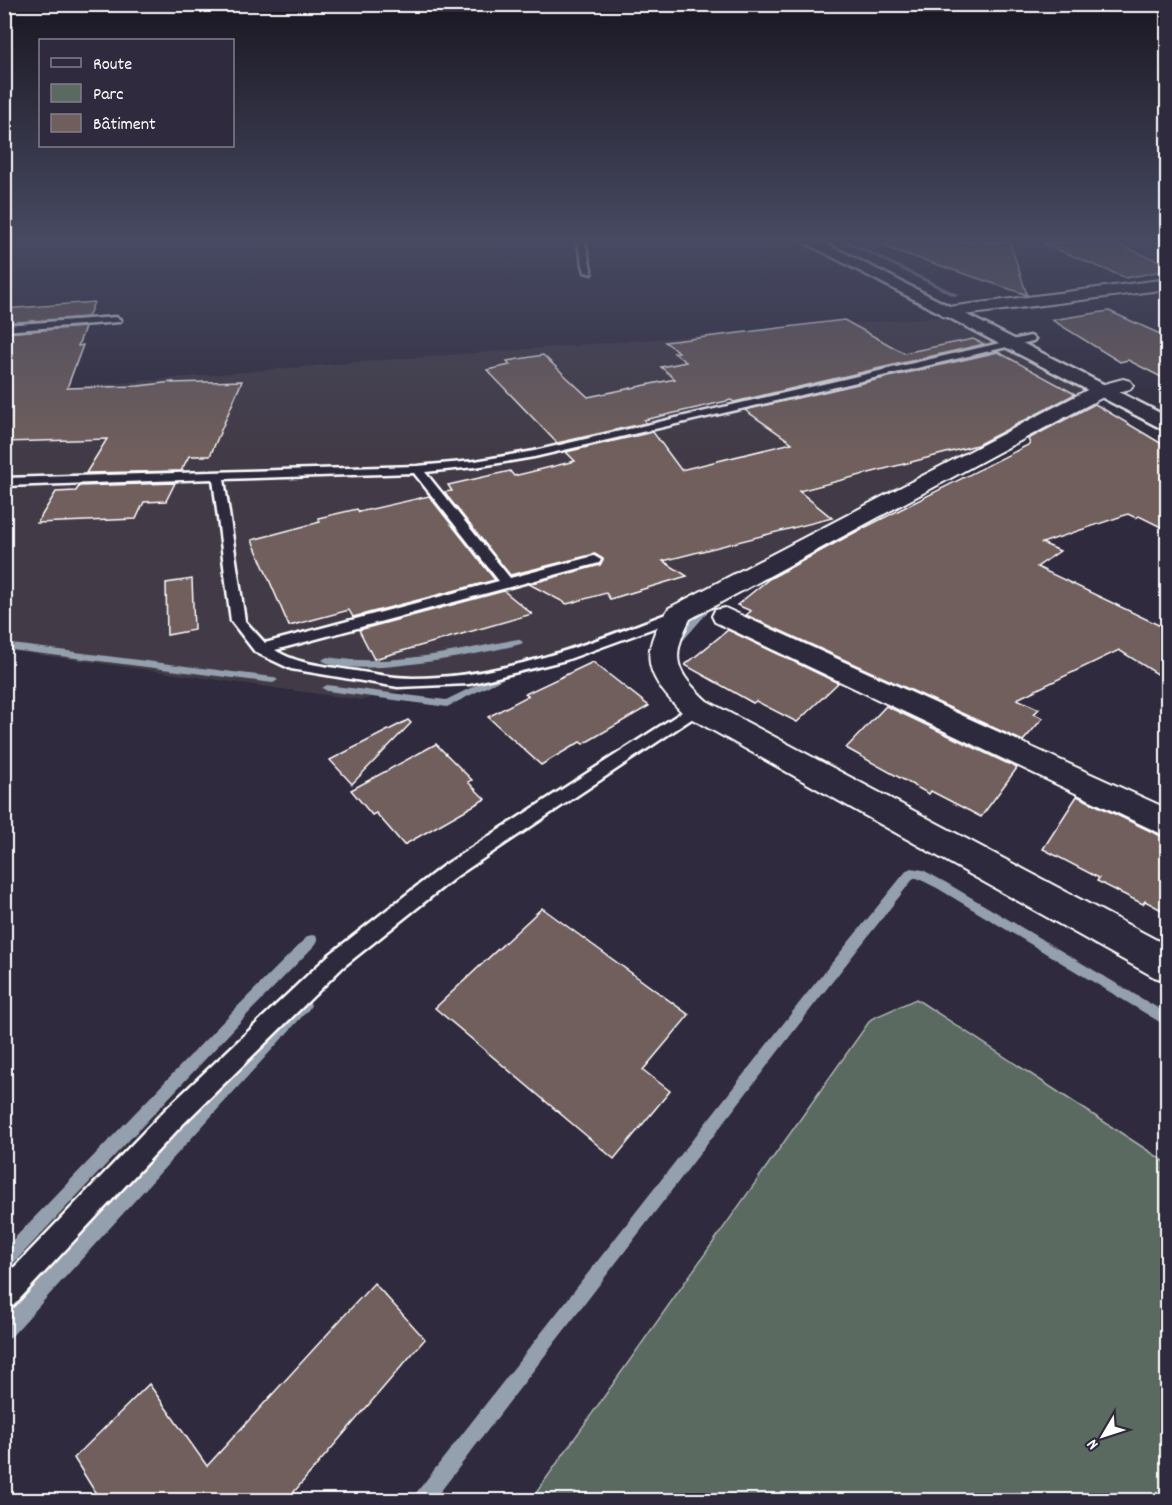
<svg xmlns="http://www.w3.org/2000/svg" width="1172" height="1505" font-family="Dekko,sans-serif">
	<rect width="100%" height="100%" fill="#2f2a3d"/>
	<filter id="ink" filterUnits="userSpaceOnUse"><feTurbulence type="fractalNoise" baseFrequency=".0167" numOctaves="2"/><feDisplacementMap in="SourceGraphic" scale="12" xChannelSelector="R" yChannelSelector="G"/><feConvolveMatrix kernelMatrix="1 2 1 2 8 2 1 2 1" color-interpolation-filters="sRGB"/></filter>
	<g filter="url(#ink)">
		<!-- built -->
		<path fill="#423a46" d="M940 317 1095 394 685 607 602 640 362 700 5 650V393L346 363Z"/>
		<!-- green -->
		<path fill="#5a6a61" stroke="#acb4b0" stroke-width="1.5" d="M916 999 1167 1163V1500H531L871 1019Z"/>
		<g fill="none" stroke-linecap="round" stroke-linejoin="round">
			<!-- stream -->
			<g fill="#94a0ae" fill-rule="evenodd">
				<path d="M845 242H851L959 295 954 296Z"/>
				<path d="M704 608 708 611 707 613 680 644H674L672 642 674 640 701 609Z"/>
				<path d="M518 639 523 642 521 644C486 653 349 681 322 660L327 657C392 667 454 651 518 639Z"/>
				<path d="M4 643 273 677 278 680 273 683 4 649Z"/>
				<path d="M515 666 520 669 518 671 447 707 327 691 322 688 327 685 446 700Z"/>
				<path d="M911 868 923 870 945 882 1168 1014V1027L937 888 917 878H914L814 1005 434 1500H414L416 1493 804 997 907 870Z"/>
				<path d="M312 935 316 936 318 940 316 944 243 1019 10 1267 4 1269V1249L233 1011 308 936Z"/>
				<path d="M304 999 309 1001 311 1005 309 1009 10 1338 4 1340V1319L299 1001Z"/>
			</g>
		</g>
		<!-- building -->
		<g fill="#6f5e5c" stroke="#fff" stroke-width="1.5">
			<path d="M885 242H1010L1027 295 885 247Z"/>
			<path d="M1111 242 1167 264V270L1126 278 1041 243Z"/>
			<path d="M94 302 88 317 4 323V309Z"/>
			<path d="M1109 311 1167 337V380L1128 360 1120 362 1052 320Z"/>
			<path d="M844 320 904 353 973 339 984 344 734 402 731 400 644 420 646 423 557 443 487 370 510 365 507 361 543 355 588 397 675 379 661 367 686 362 674 353 679 352 665 342Z"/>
			<path d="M85 327 78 346 83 345 67 388 138 386 173 382 172 383 242 381 210 456H189L181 471 86 473 107 439 4 442V333Z"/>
			<path d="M998 352 1075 394 977 445 799 491 832 518 663 561 687 576 610 599 606 593 567 604 529 584 600 565 603 559 595 554 510 575 444 492 452 491 448 485 510 471 514 476 575 461 566 452 653 432 681 470 792 443 745 410Z"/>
			<path d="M1095 404 1167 447V530L1139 516 1136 518 1128 514 1042 543 1060 551 1037 567 1167 629V680L1119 650 1017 699 1039 709 1034 714 1043 718 1023 741 746 615 751 611 737 605 769 579 852 534 1030 444 1028 439Z"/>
			<path d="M175 483 166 501 144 502 136 519 37 523 56 492 76 491 79 486Z"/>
			<path d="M429 496 495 580 353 617 349 610 289 626 252 540 320 522 318 518 357 509 359 512Z"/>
			<path d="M192 579 194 630 167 635 166 583Z"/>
			<path d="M504 591 532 614 374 659 359 630Z"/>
			<path d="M728 630 838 683 797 722 756 701 753 703 685 665Z"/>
			<path d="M593 662 649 706 583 744 580 742 541 765 488 717 528 696 525 694Z"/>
			<path d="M886 706 1017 768 981 817 931 791 929 794 846 748Z"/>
			<path d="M408 720 411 723 352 784 330 760Z"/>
			<path d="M436 744 472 780 468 782 485 799 404 845 376 813 372 815 351 790Z"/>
			<path d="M1077 796 1167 839V913L1145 901 1143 904 1097 881 1099 878 1043 849Z"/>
			<path d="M542 908 689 1015 643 1070 670 1091 614 1159 435 1008Z"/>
			<path d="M374 1283 425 1339 287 1500H100L74 1458 149 1384 207 1466Z"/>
		</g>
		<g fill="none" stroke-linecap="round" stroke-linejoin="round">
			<defs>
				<g id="service">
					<path d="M577 242H585L592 274 585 272Z"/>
					<path d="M116 317 121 320 119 322 4 331V325Z"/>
					<path d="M1030 336 1035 339 1033 341 534 457 475 467 425 472 510 578 594 556 601 560 599 563 275 650C297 664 323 666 349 670 370 673 392 678 413 678 504 678 591 643 674 611L679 610 686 614 684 617 566 660 469 684 398 687 291 669 255 652 231 621 213 479 4 486V478L417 466 475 461 534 451ZM414 473 499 581 265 643 245 621 224 479Z"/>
					<path d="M696 703 702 704 704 708 702 712 457 876 343 967 181 1126 13 1306 4 1310V1278L165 1110 329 955 443 866Z"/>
				</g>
				<g id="minor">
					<path d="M1168 279V289L948 317 942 316 940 312 942 308 948 307Z"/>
					<path d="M1123 379 1130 381 1133 385 1130 389 1107 395 997 453 690 619C670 659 675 671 707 701L1168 946V981L1154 977 685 715C647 677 636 656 669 608L1093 387Z"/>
					<path d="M725 608 1168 809V837L715 622 712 616 715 610Z"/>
				</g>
				<path id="primary" d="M804 242H823L1168 417V432Z"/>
			</defs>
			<!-- service casing -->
			<use href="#service" stroke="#fff" stroke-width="5"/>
			<!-- minor casing -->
			<use href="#minor" stroke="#fff" stroke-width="4"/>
			<!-- primary casing -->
			<use href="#primary" stroke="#fff" stroke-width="5"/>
			<!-- service -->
			<use href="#service" fill="#2f2a3d" fill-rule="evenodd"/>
			<!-- minor -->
			<use href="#minor" fill="#2f2a3d" fill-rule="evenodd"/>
			<!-- primary -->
			<use href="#primary" fill="#2f2a3d" fill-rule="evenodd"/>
		</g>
	</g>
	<!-- sky -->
	<linearGradient id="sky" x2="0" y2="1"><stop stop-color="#1a1722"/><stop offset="0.53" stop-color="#474a62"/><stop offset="1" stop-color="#474a62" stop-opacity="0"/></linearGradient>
	<rect width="1172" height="453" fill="url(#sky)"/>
	<!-- margin -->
	<rect width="1172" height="1505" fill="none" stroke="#2f2a3d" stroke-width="24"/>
	<rect x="12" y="12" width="1148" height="1481" fill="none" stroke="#fff" stroke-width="2" filter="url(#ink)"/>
	<!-- legend -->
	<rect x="39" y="39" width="195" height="108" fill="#2f2a3d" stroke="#827f8b" stroke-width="1.5"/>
	<rect x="51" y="58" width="30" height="9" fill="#2f2a3d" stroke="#827f8b" stroke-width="1.5"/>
	<text x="93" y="69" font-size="18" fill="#ffffff">Route</text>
	<rect x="51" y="84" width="30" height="18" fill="#5a6a61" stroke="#827f8b" stroke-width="1.5"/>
	<text x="93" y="99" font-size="18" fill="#ffffff">Parc</text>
	<rect x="51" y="114" width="30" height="18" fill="#6f5e5c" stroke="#827f8b" stroke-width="1.5"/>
	<text x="93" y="129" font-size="18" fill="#ffffff">Bâtiment</text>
	<!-- north arrow -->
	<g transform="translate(1103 1436) rotate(231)" stroke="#2f2a3d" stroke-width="4.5" paint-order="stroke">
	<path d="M0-4.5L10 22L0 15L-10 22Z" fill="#ffffff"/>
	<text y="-9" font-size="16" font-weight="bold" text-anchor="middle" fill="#ffffff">N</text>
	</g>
</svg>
